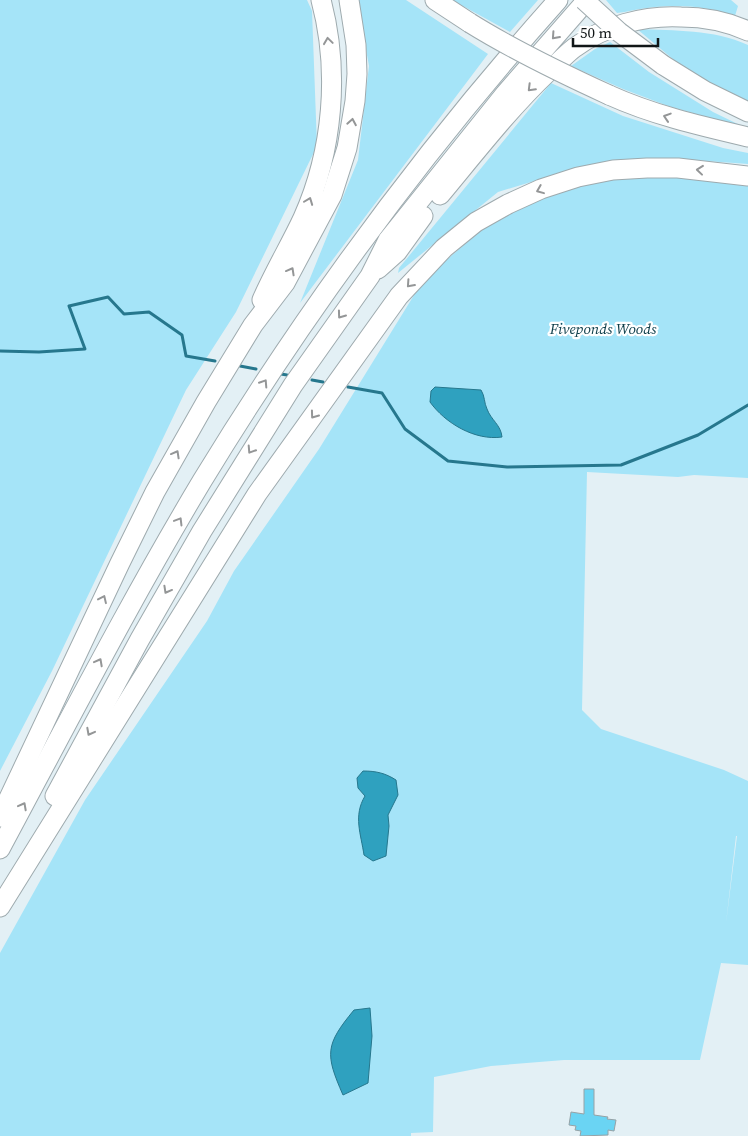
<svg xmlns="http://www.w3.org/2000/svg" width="748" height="1136" font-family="'Source Serif 4',serif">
	<rect width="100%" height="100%" fill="#e3f0f5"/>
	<!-- green -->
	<g fill="#a5e4f8" fill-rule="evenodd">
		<path d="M0 0H307L312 11 317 146 236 312 186 390 52 671 0 771Z"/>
		<path d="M357 0H406L488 54 300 303 358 160 369 66Z"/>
		<path d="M452 0H538L510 32Z"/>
		<path d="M606 0H731L738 6 735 16C706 6 678 4 647 8 637 9 627 12 617 13Z"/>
		<path d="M637 29C675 31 713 29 748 45V103L739 100 680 65Z"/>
		<path d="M610 42 649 72 713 112 748 129 668 106 623 89 571 66 595 49Z"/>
		<path d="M551 83 623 116 723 148 748 153V164L679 159 587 165 498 192 398 273 399 268Z"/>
		<path d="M684 174 748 182V478L694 475 678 477 587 472 582 710 601 729 724 770 748 781V965L721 963 700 1060H564L491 1066 434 1077 433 1132 411 1133V1136H0V953L85 800 207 621 234 571 319 449 424 279 484 228 548 194 605 177ZM737 836 726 923 736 836Z"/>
	</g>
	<!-- water -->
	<g fill="#2fa1bf" stroke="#26778d">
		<path d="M435 387 481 390C485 396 484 403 487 409 491 420 501 425 502 437 475 441 445 423 430 402L431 391Z"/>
		<path d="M363 771C376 771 385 773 396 780L398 795 388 815 389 826 386 856 373 861 364 855C361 834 353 816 365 796L358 788 357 778Z"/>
		<path d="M370 1008 372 1036 368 1083 343 1095C325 1054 325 1045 354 1010Z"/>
	</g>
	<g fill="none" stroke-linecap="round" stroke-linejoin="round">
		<!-- stream -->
		<g stroke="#26778d" stroke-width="3">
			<path d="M0 351 39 352 85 349 69 306 108 297 124 314 149 312 182 335 186 356 215 361"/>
			<path d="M240 366 256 369"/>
			<path d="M281 374 287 375"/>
			<path d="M312 380 323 382"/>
			<path d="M348 387 382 393 405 429 448 461 507 467 621 465 698 435 748 405"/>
		</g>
	</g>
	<!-- building -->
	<path fill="#6ad4f3" stroke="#96a2a6" d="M584 1089H594V1115L608 1117 607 1119 616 1120 614 1131 608 1130V1135L580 1136 581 1131 575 1130 576 1126 569 1125 571 1112 584 1114Z"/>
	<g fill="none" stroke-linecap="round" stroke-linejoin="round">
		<defs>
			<g id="motorway">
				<path d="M435 0 470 23"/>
				<path d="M663 65 705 91 748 112"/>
				<path d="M609 95C653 115 701 126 748 137"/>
				<path d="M440 195C475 153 509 109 548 72 557 64 565 55 574 48 604 26 644 15 681 17 703 17 728 22 748 31"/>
				<path d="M378 269 397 252 423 216"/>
				<path d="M262 300C274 272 290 246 303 218 333 151 340 71 321 0"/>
				<path d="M55 796 140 639 202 531 293 385 370 276 388 240 505 94 587 0"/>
				<path d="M0 817 120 563 155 492 206 402 253 325 285 283 332 195 347 148 355 101 357 74 356 45 349 0"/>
				<path d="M0 849C66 726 130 601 202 481 306 310 425 149 558 0"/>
				<path d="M0 907 257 494 399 296 444 248 476 222 508 204 541 189 578 177 613 170 647 168H678L748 176"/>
			</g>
		</defs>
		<!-- motorway casing -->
		<use href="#motorway" stroke="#9eaaae" stroke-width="21"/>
		<!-- motorway -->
		<use href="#motorway" stroke="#fff" stroke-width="19"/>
		<defs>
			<g id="motorway-bridge">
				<path d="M584 0 619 32 663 65"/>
				<path d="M470 23C515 51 561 73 609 95"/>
			</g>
		</defs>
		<!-- motorway-bridge casing -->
		<use href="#motorway-bridge" stroke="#9eaaae" stroke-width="21" stroke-linecap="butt"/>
		<!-- motorway-bridge -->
		<use href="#motorway-bridge" stroke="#fff" stroke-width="19"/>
	</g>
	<!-- one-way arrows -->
	<defs><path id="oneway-chevron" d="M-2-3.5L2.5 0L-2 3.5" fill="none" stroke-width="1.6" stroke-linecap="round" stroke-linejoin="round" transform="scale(1.25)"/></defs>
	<g stroke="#949697">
		<use href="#oneway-chevron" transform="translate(555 36) rotate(132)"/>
		<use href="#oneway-chevron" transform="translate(328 41) rotate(-98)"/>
		<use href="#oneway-chevron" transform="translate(531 88) rotate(135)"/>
		<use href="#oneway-chevron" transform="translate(667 117) rotate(-162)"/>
		<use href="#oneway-chevron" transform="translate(352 122) rotate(-80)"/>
		<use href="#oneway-chevron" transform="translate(700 170) rotate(-174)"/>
		<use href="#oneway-chevron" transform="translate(540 190) rotate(158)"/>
		<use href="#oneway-chevron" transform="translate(309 201) rotate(-69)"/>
		<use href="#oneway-chevron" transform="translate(291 271) rotate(-61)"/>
		<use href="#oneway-chevron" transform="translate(410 284) rotate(132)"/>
		<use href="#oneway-chevron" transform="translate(341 315) rotate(126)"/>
		<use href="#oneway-chevron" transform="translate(264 383) rotate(-57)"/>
		<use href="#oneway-chevron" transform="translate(314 415) rotate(126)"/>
		<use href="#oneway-chevron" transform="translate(251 450) rotate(123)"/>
		<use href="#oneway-chevron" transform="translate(176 454) rotate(-61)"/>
		<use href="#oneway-chevron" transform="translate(179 521) rotate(-59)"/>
		<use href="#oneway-chevron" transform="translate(167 590) rotate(119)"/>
		<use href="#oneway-chevron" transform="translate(103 599) rotate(-65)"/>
		<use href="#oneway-chevron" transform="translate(99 662) rotate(-62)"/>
		<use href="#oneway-chevron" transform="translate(90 732) rotate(118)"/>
		<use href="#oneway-chevron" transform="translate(23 806) rotate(-62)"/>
	</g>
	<g text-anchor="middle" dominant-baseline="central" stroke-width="4.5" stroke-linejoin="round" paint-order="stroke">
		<!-- park labels -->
		<g font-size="15" font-style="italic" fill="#0b3c49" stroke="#fff">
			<text x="603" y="328">Fiveponds Woods</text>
		</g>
	</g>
	<!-- scale -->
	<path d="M573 38v8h85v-8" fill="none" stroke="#111617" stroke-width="2.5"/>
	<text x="580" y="38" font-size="15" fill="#111617" stroke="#ffffff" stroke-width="4" paint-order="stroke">50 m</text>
</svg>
